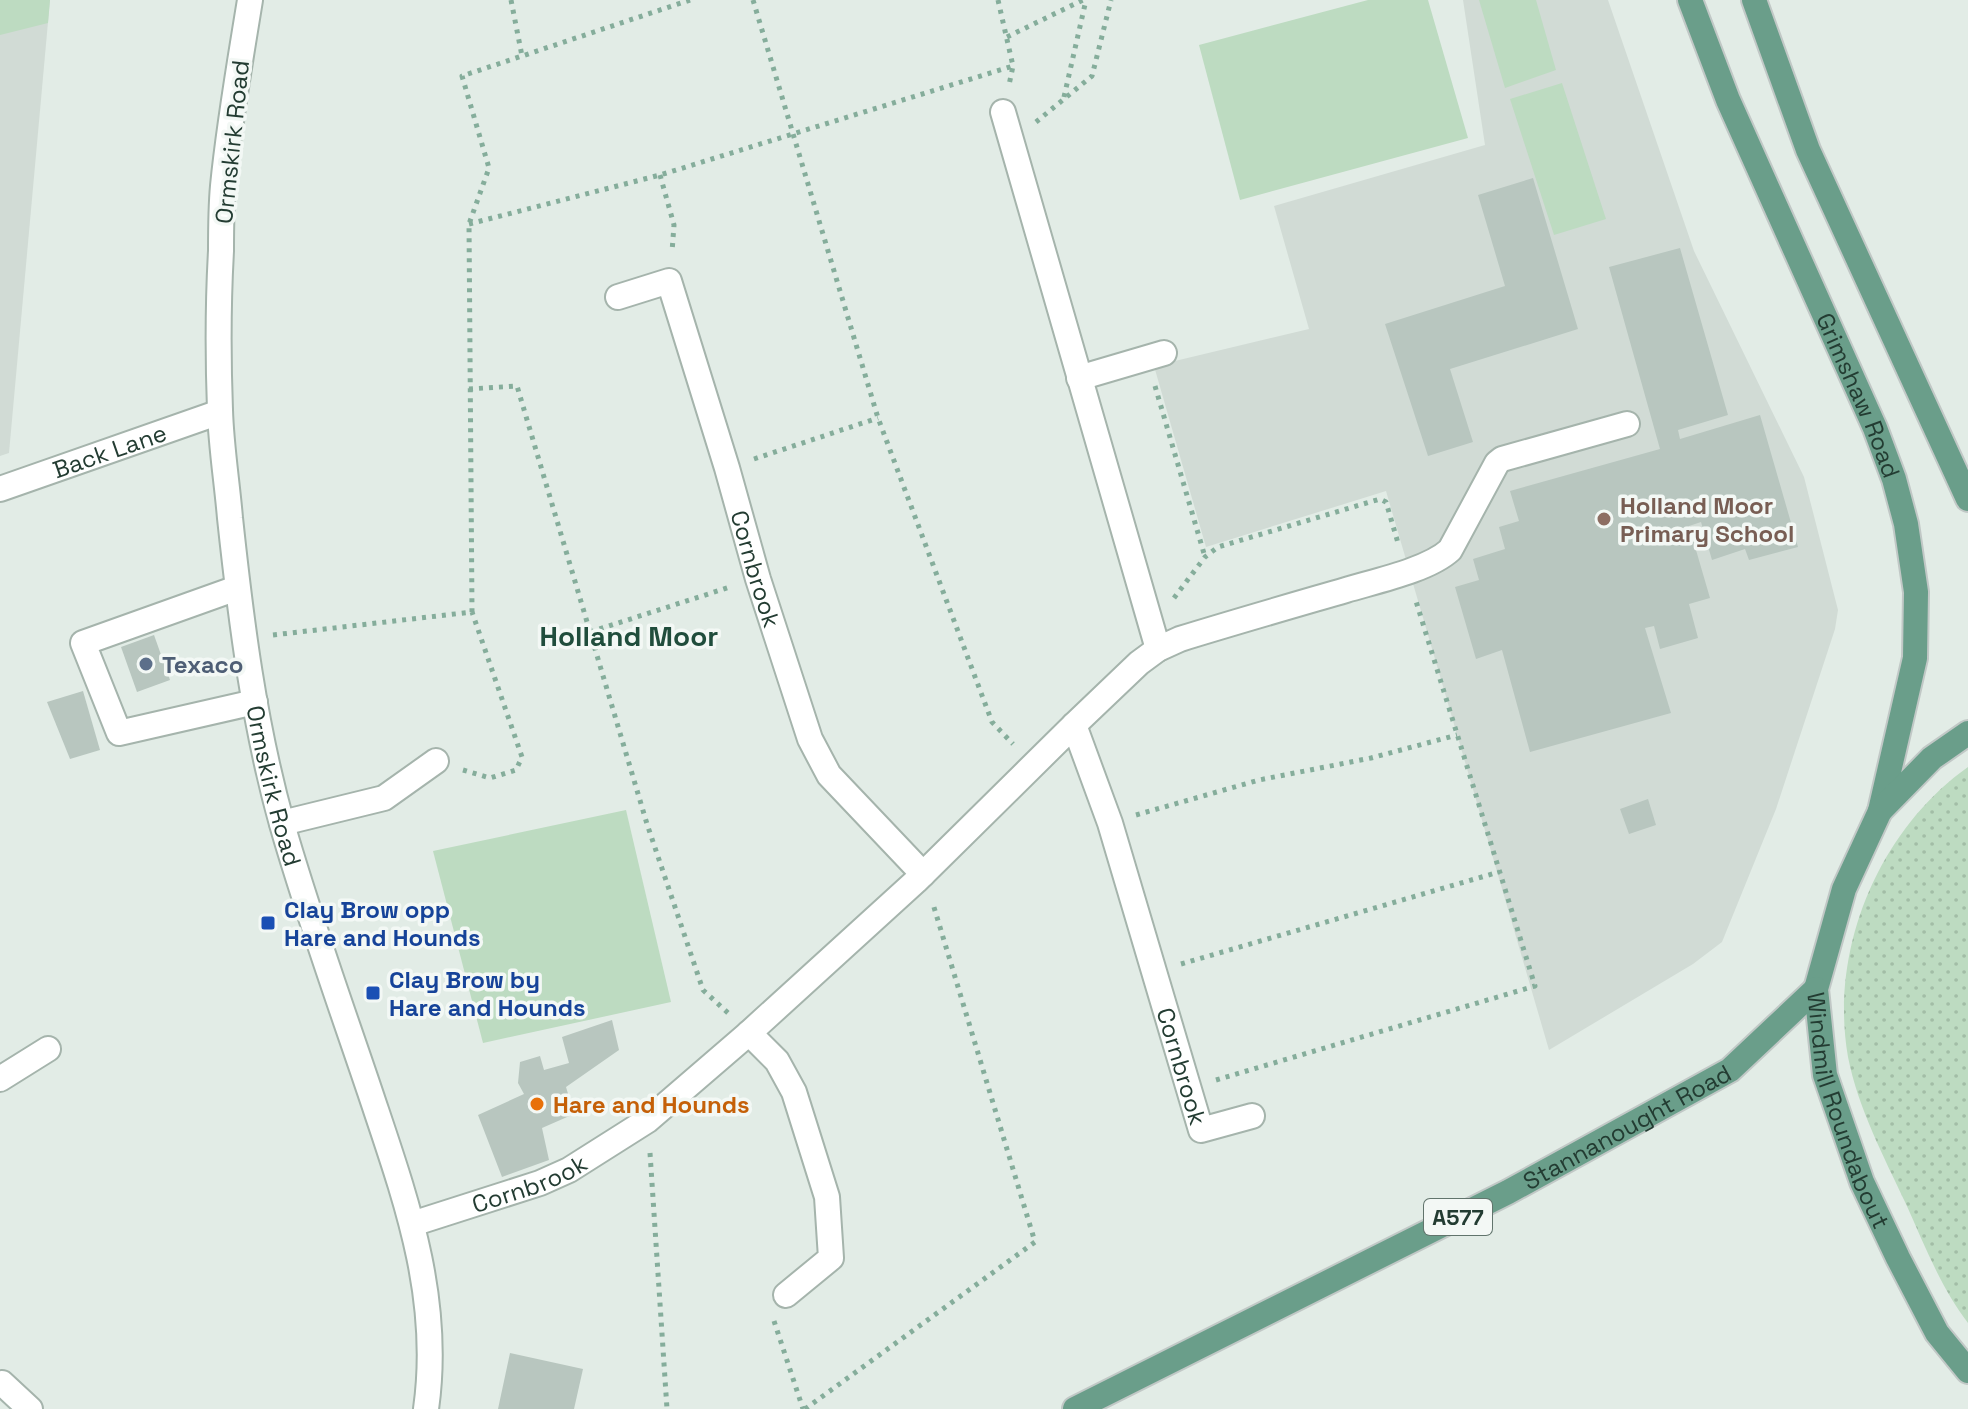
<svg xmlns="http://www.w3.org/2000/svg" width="1968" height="1409" font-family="'Space Grotesk',sans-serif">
	<defs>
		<pattern id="grass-dots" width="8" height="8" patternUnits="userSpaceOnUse" patternTransform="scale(2)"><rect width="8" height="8" fill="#bddbc1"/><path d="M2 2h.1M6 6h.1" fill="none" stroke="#a2bda6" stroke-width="1.8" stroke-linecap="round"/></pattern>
	</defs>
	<rect width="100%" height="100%" fill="#e2ece6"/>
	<!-- built -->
	<g fill="#d1dbd5">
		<path d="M0 0H50L9 453 0 456Z"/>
		<path d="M1463 0H1608L1694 251 1804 477 1838 610 1835 629 1776 809 1722 942 1693 964 1549 1050 1386 491 1206 547 1154 366 1309 329 1274 206 1485 145Z"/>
	</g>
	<!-- grass -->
	<path fill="url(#grass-dots)" d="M1968 767V1323C1941 1288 1924 1244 1906 1204 1884 1157 1858 1108 1848 1057 1829 949 1879 830 1968 767Z"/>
	<!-- pitch -->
	<g fill="#bddbc1">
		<path d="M0 0H50L48 23 0 35Z"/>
		<path d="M1368 0H1428L1468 138 1240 200 1199 45Z"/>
		<path d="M1479 0H1536L1556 70 1505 88Z"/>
		<path d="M1562 83 1606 219 1554 235 1510 99Z"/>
		<path d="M626 810 671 1002 483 1043 433 851Z"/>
	</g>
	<!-- building -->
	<g fill="#b8c6bf">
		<path d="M1533 178 1578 329 1450 369 1473 442 1428 456 1385 324 1505 286 1478 195Z"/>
		<path d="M1680 248 1728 415 1678 430 1680 439 1760 415 1798 547 1749 560 1745 549 1712 560 1701 522 1689 526 1710 598 1689 604 1698 638 1660 649 1654 626 1645 628 1671 713 1530 752 1502 650 1476 659 1455 587 1479 580 1473 559 1505 549 1499 527 1519 521 1510 491 1660 449 1609 267Z"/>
		<path d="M154 635 170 680 137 692 121 647Z"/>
		<path d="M83 691 100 750 70 759 47 702Z"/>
		<path d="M1648 799 1656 825 1629 834 1620 809Z"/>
		<path d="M612 1020 619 1050 566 1087 574 1114 542 1128 549 1160 502 1177 478 1115 524 1094 518 1083 520 1062 540 1056 544 1070 569 1063 562 1037Z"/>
		<path d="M510 1353 583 1369 574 1409H498Z"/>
	</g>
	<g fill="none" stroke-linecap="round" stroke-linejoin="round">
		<defs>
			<g id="minor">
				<path id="s1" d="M250 0C240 62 229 124 223 186 221 208 221 229 221 251 218 304 218 357 220 410 221 446 227 482 230 518 241 621 254 724 282 824 308 915 340 1003 370 1092 405 1197 442 1296 426 1409"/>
				<path d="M1003 112 1158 649"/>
				<path id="s2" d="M618 297 669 281 727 468 758 579 810 739 829 775 923 874"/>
				<path d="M1079 378 1164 353"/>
				<path id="s3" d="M0 489 220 412"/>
				<path d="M237 588 83 643 119 733 255 702"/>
				<path id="s4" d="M1074 725 1110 823 1201 1130 1252 1116"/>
				<path d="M282 823 384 798 436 761"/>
				<path d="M749 1033 777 1061 794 1092 827 1197 831 1258 786 1295"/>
				<path d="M0 1079 48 1049"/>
				<path id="s5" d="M412 1224 540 1183 569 1170 648 1120 749 1033 916 881 1074 725 1139 663 1158 649 1180 639C1235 622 1291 606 1346 590 1376 581 1428 570 1450 550L1497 463 1502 459 1627 424"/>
				<path d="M2 1383 30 1409"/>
			</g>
			<g id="major">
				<path id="s6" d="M1690 0 1728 100 1875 428 1894 479 1906 524 1916 592 1915 658 1880 811"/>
				<path d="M1754 0 1808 150 1968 499"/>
				<path id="s7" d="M1968 733 1932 758 1880 811 1844 889 1816 989 1825 1075 1862 1182 1898 1258 1937 1333 1968 1371"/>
				<path id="s8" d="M1075 1409 1508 1192 1730 1070 1816 989"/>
			</g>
		</defs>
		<!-- minor casing -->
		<use href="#minor" stroke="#a5b4ac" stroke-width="28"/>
		<!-- major casing -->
		<use href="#major" stroke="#c1c8c6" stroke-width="28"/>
		<!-- path -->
		<g stroke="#85ad9b" stroke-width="5" stroke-dasharray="4 6" stroke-linecap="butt">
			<path d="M511 0 522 56"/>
			<path d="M753 0 878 418 992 722 1013 744"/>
			<path d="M998 0 1013 66 1009 85"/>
			<path d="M1007 37 1083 0"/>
			<path d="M1064 97 1086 0"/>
			<path d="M1036 122 1092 76 1111 0"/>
			<path d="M660 175 674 225 672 252"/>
			<path d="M469 224 660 175 1013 66"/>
			<path d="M1155 386 1205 557"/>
			<path d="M469 389 517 386 647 824 703 990 728 1013"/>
			<path d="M754 459 878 418"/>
			<path d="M1174 598 1205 557 1218 547 1380 499 1386 502 1398 543"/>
			<path d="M590 632 730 587"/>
			<path d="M273 635 472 612 469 224 489 168 462 76 690 0"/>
			<path d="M463 770 490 778 516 770 522 757 472 612"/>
			<path d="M1136 815 1259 780 1371 758 1457 735"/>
			<path d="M1181 964 1499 872"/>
			<path d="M1216 1080 1535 986 1415 598"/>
			<path d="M650 1153 667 1409"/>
			<path d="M774 1321 803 1409"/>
			<path d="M805 1409 1035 1242 933 904"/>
		</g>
		<!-- minor -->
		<use href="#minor" stroke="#fff" stroke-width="24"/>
		<!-- major -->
		<use href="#major" stroke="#6a9e8a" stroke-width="24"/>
	</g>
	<!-- markers -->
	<circle fill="#8d6e63" stroke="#f3f8f5" stroke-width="3" cx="1604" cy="519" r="8"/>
	<circle fill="#5c6f8a" stroke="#f3f8f5" stroke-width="3" cx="146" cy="664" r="8"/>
	<g fill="#1a4fb4" stroke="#f3f8f5" stroke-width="3">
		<rect x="260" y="915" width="16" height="16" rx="4"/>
		<rect x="365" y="985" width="16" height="16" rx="4"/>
	</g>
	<circle fill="#e8710a" stroke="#f3f8f5" stroke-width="3" cx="537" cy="1104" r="8"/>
	<g text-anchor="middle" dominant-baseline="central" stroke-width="7" stroke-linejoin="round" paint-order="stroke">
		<!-- shield labels -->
		<rect fill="#f3f8f5" stroke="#61746c" stroke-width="2" x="1424" y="1199" width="68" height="36" rx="6"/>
		<g font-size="22" font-weight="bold" fill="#233c32">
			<text x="1458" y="1217">A577</text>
		</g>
		<!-- street labels -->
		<g font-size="24" fill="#233c32" stroke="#f3f8f5">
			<text transform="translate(232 142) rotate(-84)">Ormskirk Road</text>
			<text stroke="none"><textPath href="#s6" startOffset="430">Grimshaw Road</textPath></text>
			<text stroke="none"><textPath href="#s3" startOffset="116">Back Lane</textPath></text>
			<text stroke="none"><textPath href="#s2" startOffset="354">Cornbrook</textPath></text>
			<text stroke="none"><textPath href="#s1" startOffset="792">Ormskirk Road</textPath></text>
			<text stroke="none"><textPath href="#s4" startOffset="358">Cornbrook</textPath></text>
			<text stroke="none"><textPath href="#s7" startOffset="434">Windmill Roundabout</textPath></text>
			<text stroke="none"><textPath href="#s8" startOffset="620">Stannanought Road</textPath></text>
			<text stroke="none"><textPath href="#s5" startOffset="124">Cornbrook</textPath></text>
		</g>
		<!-- education labels -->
		<g font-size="24" font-weight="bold" fill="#785e54" stroke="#f3f8f5" text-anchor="start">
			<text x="1620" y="505">Holland Moor<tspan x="1620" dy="28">Primary School</tspan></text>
		</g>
		<!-- service labels -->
		<g font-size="24" font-weight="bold" fill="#4e5e75" stroke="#f3f8f5" text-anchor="start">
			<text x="162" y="664">Texaco</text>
		</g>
		<!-- transit labels -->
		<g font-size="24" font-weight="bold" fill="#164399" stroke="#f3f8f5" text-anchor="start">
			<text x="284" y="909">Clay Brow opp<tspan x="284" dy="28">Hare and Hounds</tspan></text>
			<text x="389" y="979">Clay Brow by<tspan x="389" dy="28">Hare and Hounds</tspan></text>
		</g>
		<!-- food labels -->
		<g font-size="24" font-weight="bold" fill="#c56008" stroke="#f3f8f5" text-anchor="start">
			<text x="553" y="1104">Hare and Hounds</text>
		</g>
		<!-- quarter labels -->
		<g font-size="28" font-weight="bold" fill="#204d3c" stroke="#f3f8f5">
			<text x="629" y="636">Holland Moor</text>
		</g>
	</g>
</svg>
